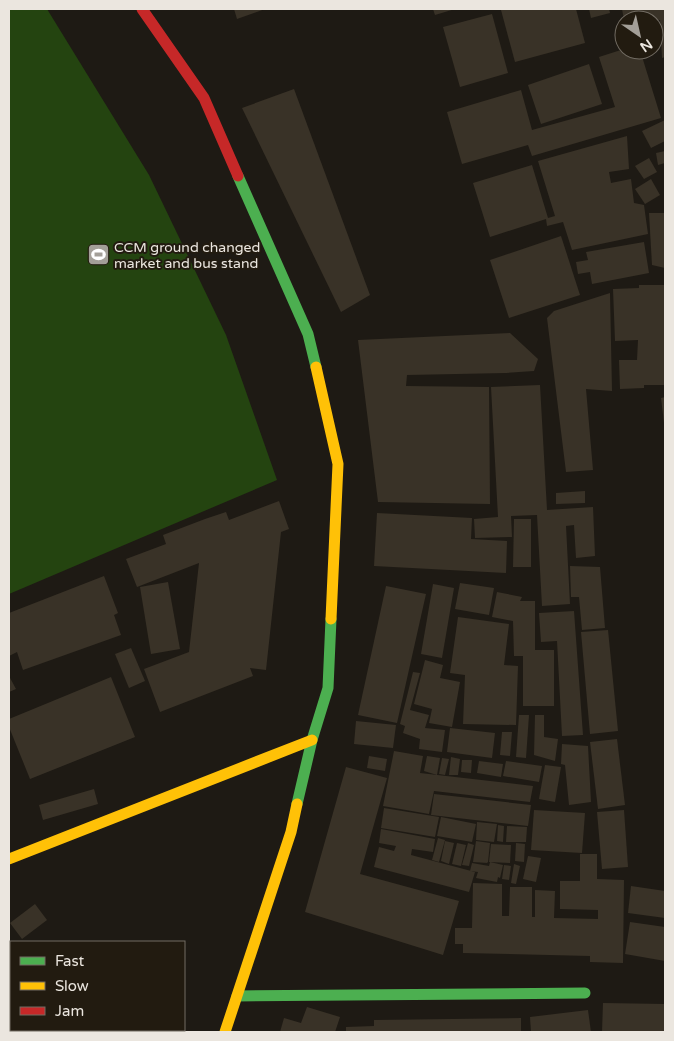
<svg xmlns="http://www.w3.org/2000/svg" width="674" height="1041" font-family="'Varela Round',sans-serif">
	<rect width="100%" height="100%" fill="#1e1a14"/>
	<!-- green -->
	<path fill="#244410" d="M9 9H47L149 175 226 335 277 480 9 594Z"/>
	<!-- building -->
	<g fill="#393227">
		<path d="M234 9H265L237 19Z"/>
		<path d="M433 9H455L435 15Z"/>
		<path d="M504 9H576L585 43 515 62 501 10Z"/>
		<path d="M589 9H609L610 13 591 18Z"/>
		<path d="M622 9H665V57L662 58 660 20H651L650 17 634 20H624Z"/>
		<path d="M492 14 508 73 460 87 443 27Z"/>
		<path d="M624 49 640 50 661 118 532 156 528 145 462 164 447 112 521 90 532 130 615 107 599 57Z"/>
		<path d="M589 64 602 104 541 124 528 85Z"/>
		<path d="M294 89 370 295 341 312 242 108Z"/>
		<path d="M665 120V141L651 148 642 131Z"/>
		<path d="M627 136 629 169 609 172 611 183 631 179 634 203 644 205 648 234 572 250 563 222 547 226 546 219 490 237 473 183 532 165 548 218 555 216 538 161Z"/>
		<path d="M665 151V163L658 165 656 153Z"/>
		<path d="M649 158 657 172 644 179 635 166Z"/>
		<path d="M651 179 660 195 645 204 635 189Z"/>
		<path d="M649 213H665V268L652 265Z"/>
		<path d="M561 236 580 295 509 318 490 260Z"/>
		<path d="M644 242 649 273 592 284 590 272 578 274 576 262 588 260 586 252Z"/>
		<path d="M639 285H665V385H644V388L620 389 619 360H637L638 340 615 341 613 289 639 288Z"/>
		<path d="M610 293 612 391 586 389 593 470 566 472 547 318 554 311Z"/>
		<path d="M510 333 538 359 534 371 506 373 407 375 406 386 489 387 490 504 378 502 358 340Z"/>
		<path d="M540 385 547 510 593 507 595 556 576 558 574 525 566 526 570 604 542 606 537 515 511 516 512 537 475 538 474 519 498 517 491 387Z"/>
		<path d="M665 397V423H664L661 398Z"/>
		<path d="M585 491V503L556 504V493Z"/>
		<path d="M279 501 289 529 281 532 266 670 250 668 253 676 160 712 144 669 189 652 199 563 137 587 126 559 166 544 163 535 205 519 226 512 229 520Z"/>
		<path d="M377 513 472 518 471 539 507 541 506 573 374 566Z"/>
		<path d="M514 519H531V567H513Z"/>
		<path d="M570 566 600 567 605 628 582 630 579 597H571Z"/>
		<path d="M104 576 118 613 114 615 121 635 23 670 17 652 9 656V613Z"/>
		<path d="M168 582 180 649 151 654 140 587Z"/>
		<path d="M460 583 494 588 489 615 455 609Z"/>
		<path d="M433 584 454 588 442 658 421 654Z"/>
		<path d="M386 586 426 594 397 723 358 715Z"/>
		<path d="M497 592 522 597 520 601H535V650H554V706H523V656H514L513 621 492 617Z"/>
		<path d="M574 611 583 735 562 736 557 641 541 642 539 613Z"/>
		<path d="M458 617 509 624 504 665 518 666 516 725 463 724 465 675 450 673Z"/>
		<path d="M608 630 618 731 590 734 581 632Z"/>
		<path d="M131 648 145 681 129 688 115 654Z"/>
		<path d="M425 660 443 665 440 678 460 682 452 727 429 723 432 709 414 704Z"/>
		<path d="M413 672 420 673 410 710 429 715 425 728 445 730 442 752 419 749 420 739 403 733 405 726 400 724Z"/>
		<path d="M9 676 16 689 9 692Z"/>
		<path d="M111 677 135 737 30 779 9 727V719Z"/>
		<path d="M519 715H529L526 758 516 757Z"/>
		<path d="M535 715H544V737L558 739 555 761 534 755Z"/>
		<path d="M356 721 396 725 393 748 354 744Z"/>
		<path d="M450 728 495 733 492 758 447 752Z"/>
		<path d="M502 732H512L510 756 500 755Z"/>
		<path d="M617 739 625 805 598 809 590 742Z"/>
		<path d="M562 744 588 746 591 802 569 805 565 765 561 764Z"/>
		<path d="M394 751 423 756 420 773 533 786 530 802 434 791 429 814 383 806Z"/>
		<path d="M369 756 387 759 385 771 367 768Z"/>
		<path d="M427 756 440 758 437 775 424 771Z"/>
		<path d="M451 757 460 759 458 775H449Z"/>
		<path d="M442 758 449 759 445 775 439 774Z"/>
		<path d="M462 760H472L471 773 461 772Z"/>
		<path d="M479 761 503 764 501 777 477 773Z"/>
		<path d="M506 761 542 766 539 782 503 776Z"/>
		<path d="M545 765 561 767 555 802 539 799Z"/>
		<path d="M346 767 387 778 360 874 459 901 443 955 305 912Z"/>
		<path d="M94 789 98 804 43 820 39 805Z"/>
		<path d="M434 794 531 805 528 826 431 815Z"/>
		<path d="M384 808 439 817 435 837 381 828Z"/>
		<path d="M534 810 585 813 582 853 531 850Z"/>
		<path d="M624 810 628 867 602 869 597 812Z"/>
		<path d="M441 817 476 824 472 842 437 836Z"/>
		<path d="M477 822 497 824 494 842 476 840Z"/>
		<path d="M498 825 504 826 503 842 497 841Z"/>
		<path d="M507 826 527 827 526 842H506Z"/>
		<path d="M381 829 435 839 433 852 412 849 411 855 475 872 469 892 374 867 379 847 394 851 396 846 379 843Z"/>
		<path d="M438 838 445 840 439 862 432 860Z"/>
		<path d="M445 841 454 843 449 864 441 861Z"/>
		<path d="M476 841 490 843 488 862H487L488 863 473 862Z"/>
		<path d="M457 843 466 845 461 866 452 864Z"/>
		<path d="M468 843 474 845 469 866 462 865Z"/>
		<path d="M516 843 525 844 524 862 515 861Z"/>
		<path d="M491 844 511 845 510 863 489 862Z"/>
		<path d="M580 854H597V879L624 880 623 963 590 962V956L463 953V944H455V928H472L473 883 502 884V916H509L510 887H532V917H535V890L555 891 554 918 598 919V910L560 909V881H580Z"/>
		<path d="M528 856 541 858 536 882 523 879Z"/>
		<path d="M490 862 503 865 500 878 498 877 497 882 476 878 478 872 470 871 472 863 489 866Z"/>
		<path d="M514 864 520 866 516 884 511 883Z"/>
		<path d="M504 865 511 866 509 880 502 879Z"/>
		<path d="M631 886 665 891V918L628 913Z"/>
		<path d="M35 904 47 920 22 939 10 923Z"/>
		<path d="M630 922 665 927V961L625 954Z"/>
		<path d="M603 1003 665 1004V1032H602Z"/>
		<path d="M307 1007 340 1017 335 1032H280L284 1018 301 1023Z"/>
		<path d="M588 1010 591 1032H531L530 1017Z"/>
		<path d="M521 1018V1032H346V1027L374 1026V1020Z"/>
		<path d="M102 1030H130L129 1032H101Z"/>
	</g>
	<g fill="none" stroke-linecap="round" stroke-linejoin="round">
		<!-- fast -->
		<g stroke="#4caf50" stroke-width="11">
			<path d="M238 176 308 334 316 367"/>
			<path d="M297 804 312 740 328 688 331 619"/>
			<path d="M237 996 585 993"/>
		</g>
		<!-- slow -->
		<g stroke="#ffc107" stroke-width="11">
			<path d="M316 367 338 464 331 619"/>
			<path d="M9 859 312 740"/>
			<path d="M225 1032 291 832 297 804"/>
		</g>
		<!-- jam -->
		<path stroke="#c62828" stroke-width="11" d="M142 9 204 98 238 176"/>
	</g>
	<!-- icons -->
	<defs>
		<symbol id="stadium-square" viewBox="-11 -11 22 22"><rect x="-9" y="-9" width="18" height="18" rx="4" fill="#a39f98" stroke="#221b10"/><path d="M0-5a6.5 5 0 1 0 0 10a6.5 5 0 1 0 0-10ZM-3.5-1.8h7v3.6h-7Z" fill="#fff"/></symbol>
	</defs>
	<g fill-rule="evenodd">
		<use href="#stadium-square" x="86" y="242" width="25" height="25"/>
	</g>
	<g text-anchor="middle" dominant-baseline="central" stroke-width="4" stroke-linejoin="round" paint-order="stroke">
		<!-- poi labels -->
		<g font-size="14" fill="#ebe6df" stroke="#221b10" text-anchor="start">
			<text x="114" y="247">CCM ground changed<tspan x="114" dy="16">market and bus stand</tspan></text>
		</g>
	</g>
	<!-- border -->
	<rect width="674" height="1041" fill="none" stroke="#ebe6df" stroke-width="20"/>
	<!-- legend -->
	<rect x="10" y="941" width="175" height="90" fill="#221b10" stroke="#726c63"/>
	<rect x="20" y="957" width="25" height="8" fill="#4caf50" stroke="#726c63"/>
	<text x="55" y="966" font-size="15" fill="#ebe6df">Fast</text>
	<rect x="20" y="982" width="25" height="8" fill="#ffc107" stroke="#726c63"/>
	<text x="55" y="991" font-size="15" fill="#ebe6df">Slow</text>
	<rect x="20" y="1007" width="25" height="8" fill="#c62828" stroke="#726c63"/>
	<text x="55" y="1016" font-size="15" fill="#ebe6df">Jam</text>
	<!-- north arrow -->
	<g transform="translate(639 35) rotate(146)"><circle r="24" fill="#221b10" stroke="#726c63"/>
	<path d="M0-4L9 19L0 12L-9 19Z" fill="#a39f98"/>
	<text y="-8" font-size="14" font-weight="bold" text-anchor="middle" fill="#ebe6df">N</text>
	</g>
</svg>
